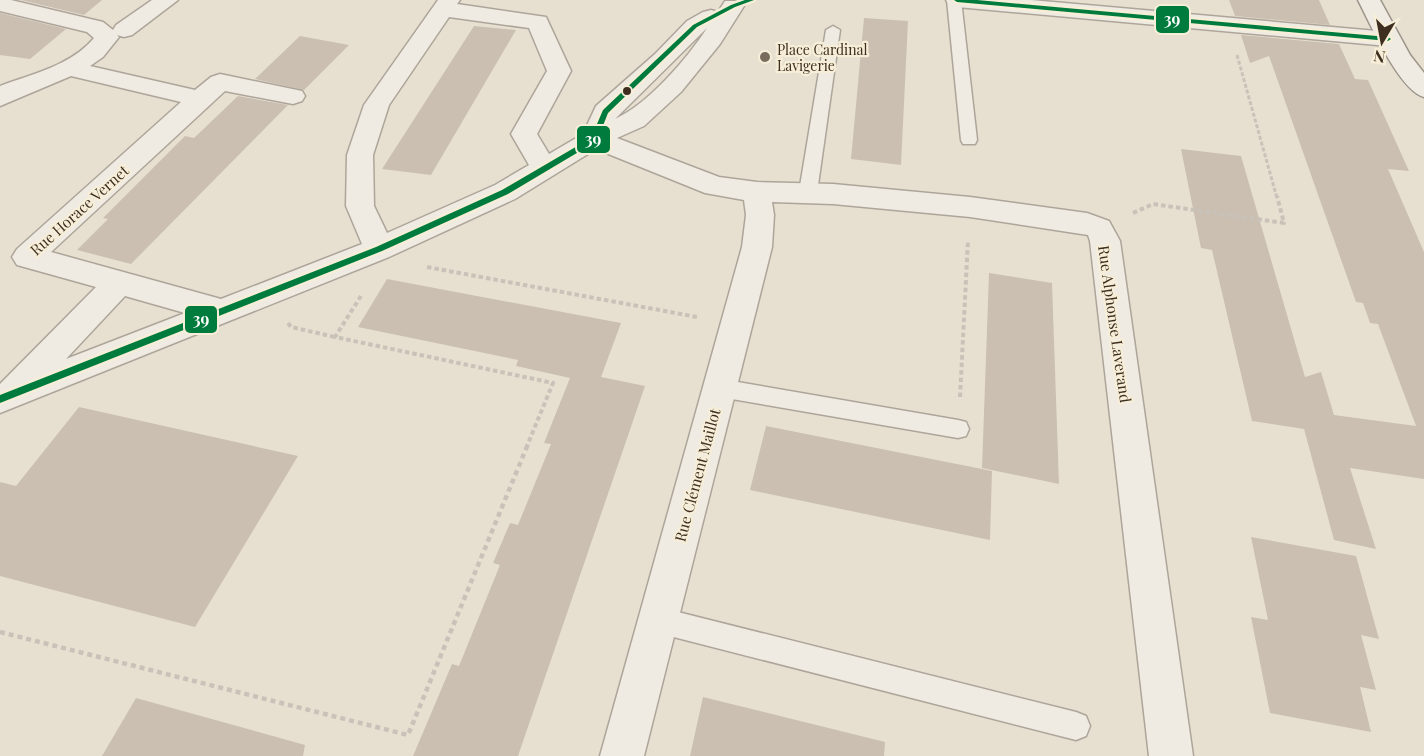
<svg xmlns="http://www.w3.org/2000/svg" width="1424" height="756" font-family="'Playfair Display',serif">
	<rect width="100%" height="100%" fill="#e7e0d1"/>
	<!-- building -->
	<g fill="#cbbfb2">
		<path d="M21 0H102L84 15Z"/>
		<path d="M1229 0H1319L1330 25 1235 16Z"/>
		<path d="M0 13 66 29 30 59 0 55Z"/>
		<path d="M864 18 908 21 901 165 851 159Z"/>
		<path d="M474 26 516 30 431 175 382 169Z"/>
		<path d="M1241 35 1339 44 1355 79 1368 80 1409 171 1388 169 1424 252V479L1350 468 1376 549 1334 540 1304 429 1252 421 1212 250 1201 248 1181 149 1241 156 1305 377 1321 372 1334 415 1416 426 1378 324 1370 323 1363 303 1356 302 1269 56 1250 63Z"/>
		<path d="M300 36 349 45 304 90 255 79Z"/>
		<path d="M238 96 288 105 131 264 77 250 108 219 103 218 185 136 194 138Z"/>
		<path d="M989 273 1052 283 1059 484 982 468Z"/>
		<path d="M387 279 621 323 601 377 645 386 518 756H413L452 664 459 666 500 565 493 563 510 523 518 525 551 444 544 443 570 378 516 366 518 360 358 327Z"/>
		<path d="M79 407 298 456 195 627 0 576V482L16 486Z"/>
		<path d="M766 426 992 471 990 540 750 490Z"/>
		<path d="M1251 537 1356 556 1379 639 1361 635 1376 690 1360 687 1371 732 1270 713 1251 617 1268 620Z"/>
		<path d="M703 697 885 742 884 756H690Z"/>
		<path d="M136 698 305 745 303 756H102Z"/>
	</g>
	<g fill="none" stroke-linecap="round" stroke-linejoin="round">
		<defs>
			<g id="lane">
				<path d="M947 0H961L977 140 975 144H963L961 140Z"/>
				<path d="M833 26 840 30 817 192 814 196H802L799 192 826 30Z"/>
				<path d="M720 379 958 420 966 422 969 429 966 436 958 438 720 397 713 394 709 388 713 382Z"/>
				<path d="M658 607 1076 712 1086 716 1090 726 1086 736 1076 740 658 633 649 629 645 620 649 611Z"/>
			</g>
			<g id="street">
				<path d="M0 0H11L103 22 113 30 116 25 152 0H178L132 35 124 37 117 35 119 37 103 57 90 66 195 90 211 77 220 74 302 91 305 96 302 101 293 104 225 91 51 252 221 299 362 244 346 206 347 155 364 105 438 0H460L457 4 546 17 571 71 537 134 549 154 583 134 596 106 655 54 687 21 703 12 711 10 718 12 725 1H741L744 6 720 44 681 92 644 126 617 138 719 177 757 182 833 184 970 197 1087 213 1109 221 1120 241 1193 756H1149L1090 241 1088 235 970 217 833 204 772 202 774 215 772 247 644 756H600L742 247 746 215 744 200 705 193 596 149 515 199 389 257 0 413V384L96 287 17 265 12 257 17 249 181 102 71 76 0 106V86C32 74 72 65 94 38L87 32 0 11ZM449 17 529 28 547 71 511 134 529 165 495 185 387 233 374 206 373 155 389 105ZM707 28C687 59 648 104 615 119ZM125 296 185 313 66 359Z"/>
				<path d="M946 0H1031L1388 32 1396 34 1400 39 1396 44 1388 46 957 7 949 5Z"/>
			</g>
			<path id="secondary" d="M1358 0H1380L1410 55 1424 73V97C1399 90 1370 23 1358 0Z"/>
		</defs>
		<!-- lane casing -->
		<use href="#lane" stroke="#ada599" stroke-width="3"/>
		<!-- street casing -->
		<use href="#street" stroke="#ada599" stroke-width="3"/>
		<!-- secondary casing -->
		<use href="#secondary" stroke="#9c958a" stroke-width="3"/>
		<!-- path-far2 -->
		<path stroke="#c8c2b9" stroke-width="3" stroke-dasharray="4 2" stroke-linecap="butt" d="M1237 55 1277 198"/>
		<!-- path-far1 -->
		<g stroke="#c8c2b9" stroke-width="4" stroke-dasharray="4.5 3" stroke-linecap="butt">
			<path d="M1133 213 1153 204 1284 223 1277 196"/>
			<path d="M427 267 697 317"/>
			<path d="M361 296 335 337 553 383 527 446"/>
			<path d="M288 323 291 327 335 337"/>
			<path d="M960 397 968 240"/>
		</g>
		<!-- path -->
		<path stroke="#c8c2b9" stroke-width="4.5" stroke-dasharray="5 4" stroke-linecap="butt" d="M0 632 408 735 528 444"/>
		<!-- lane -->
		<use href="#lane" fill="#efebe3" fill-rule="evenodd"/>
		<!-- street -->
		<use href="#street" fill="#efebe3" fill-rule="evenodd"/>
		<!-- secondary -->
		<use href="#secondary" fill="#efebe3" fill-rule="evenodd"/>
		<defs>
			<g id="bus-1">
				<path d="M745 0H754L735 7 697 27 608 113 597 141 508 194 382 251 0 403V395L376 247 502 190 591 138 603 110 693 25 731 5Z"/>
				<path d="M954 0H977L1388 37 1391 39 1388 41 957 2Z"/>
			</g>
		</defs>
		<!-- bus-1 casing -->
		<use href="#bus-1" stroke="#f7eed8" stroke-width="5"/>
		<!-- bus-1 -->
		<use href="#bus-1" fill="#007b3e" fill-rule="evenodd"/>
	</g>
	<!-- markers -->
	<circle fill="#786c5e" stroke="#f7eed8" stroke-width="2" cx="765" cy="57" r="6"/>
	<circle fill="#3d2e20" stroke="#f7eed8" stroke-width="2" cx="627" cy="91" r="5"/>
	<g text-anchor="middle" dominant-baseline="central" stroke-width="4.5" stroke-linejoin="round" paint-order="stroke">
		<!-- far-poi labels -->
		<g font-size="14" fill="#3d2e20" stroke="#f7eed8" text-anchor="start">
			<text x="777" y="49">Place Cardinal<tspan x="777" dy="16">Lavigerie</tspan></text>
		</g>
		<!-- street labels -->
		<g font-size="15" fill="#3d2e20" stroke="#f7eed8">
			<text transform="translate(79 210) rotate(-42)">Rue Horace Vernet</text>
			<text transform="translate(1115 324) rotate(82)">Rue Alphonse Laverand</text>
			<text transform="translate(697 475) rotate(-75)">Rue Clément Maillot</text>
		</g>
	</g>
	<g stroke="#f7eed8" stroke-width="2">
		<rect x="1155" y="5" width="35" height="29" rx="6" fill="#007b3e"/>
		<rect x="576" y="125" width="35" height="29" rx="6" fill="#007b3e"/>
		<rect x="184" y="305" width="34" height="29" rx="6" fill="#007b3e"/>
	</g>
	<g font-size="16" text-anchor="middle" font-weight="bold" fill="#fff">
		<text x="1172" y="25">39</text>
		<text x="593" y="145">39</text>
		<text x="201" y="325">39</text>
	</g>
	<!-- north arrow -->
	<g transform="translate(1382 42) rotate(190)" stroke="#f7eed8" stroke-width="4.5" paint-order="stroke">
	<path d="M0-4.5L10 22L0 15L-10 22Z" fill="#3d2e20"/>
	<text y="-9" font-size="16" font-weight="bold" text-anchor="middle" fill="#3d2e20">N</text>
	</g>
</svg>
